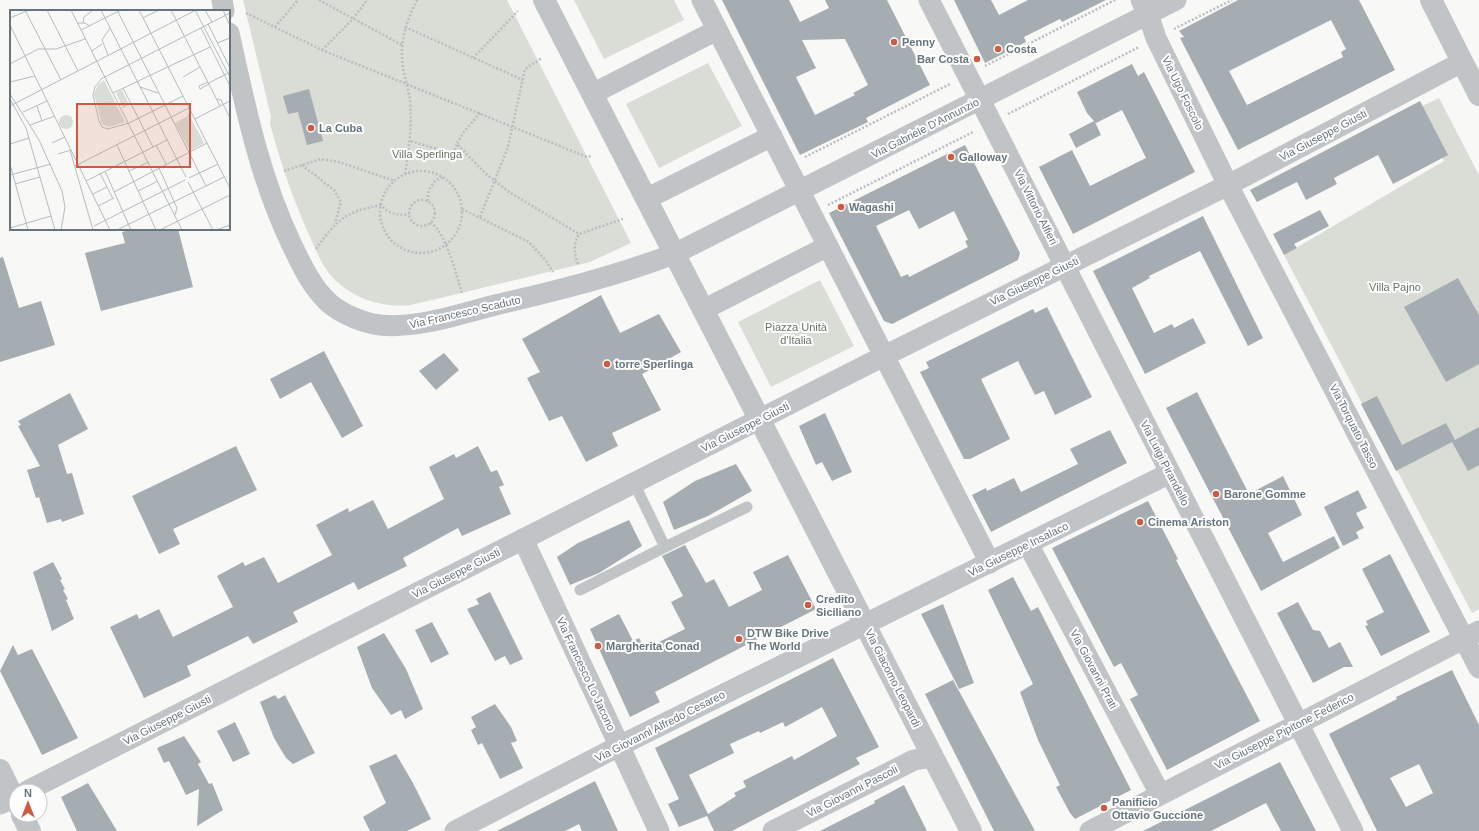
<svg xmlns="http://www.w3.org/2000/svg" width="1479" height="831" font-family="Arial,sans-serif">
	<rect width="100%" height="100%" fill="#f8f8f6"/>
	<!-- green -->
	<g fill="#d9ddd6">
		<path d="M243 0H507L631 243 590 262 411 305C383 308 356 300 335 280 324 269 318 255 312 241 294 203 281 164 270 124L271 117Z"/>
		<path d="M574 0H674L684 20 604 59Z"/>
		<path d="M708 63 742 126 659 168 626 104Z"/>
		<path d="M1439 98 1479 175V609L1472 613 1284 255 1444 161 1416 109Z"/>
		<path d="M820 280 854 346 771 387 738 322Z"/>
	</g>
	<!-- building -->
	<g fill="#a6adb2" fill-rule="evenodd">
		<path d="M722 0H789L800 22 829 8 825 0H887L930 85 866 118 868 122 800 155ZM845 39 868 85 853 93 855 95 815 115 796 77 816 68 802 40Z"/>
		<path d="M954 0H991L999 15 1028 0H1106L1062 22 1060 19 1024 37 1026 42 985 63Z"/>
		<path d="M1238 0H1359L1395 70 1238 150 1180 38 1184 37 1179 31ZM1331 20 1346 49 1341 52 1343 57 1247 105 1229 71Z"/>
		<path d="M1132 64 1138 76 1144 72 1195 172 1073 234 1039 167 1072 150 1090 186 1146 158 1122 110 1096 123 1095 122 1101 135 1076 148 1069 134 1094 121 1087 113 1077 92Z"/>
		<path d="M309 89 323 141 307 145 298 112 288 114 283 96Z"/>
		<path d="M1420 101 1448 155 1393 184 1378 155 1334 178 1337 184 1306 200 1297 182 1257 202 1250 190Z"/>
		<path d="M965 145 1020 253 1018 260 892 324 884 321 829 213ZM909 210 919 229 954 211 968 240 965 241 968 247 909 277 908 274 901 277 876 226Z"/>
		<path d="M1320 210 1329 226 1294 244 1297 248 1284 255 1273 234Z"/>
		<path d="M1203 216 1263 338 1248 346 1200 251 1149 276 1150 278 1132 288 1154 333 1172 324 1174 328 1193 318 1206 343 1145 374 1093 271Z"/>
		<path d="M134 229H178L193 287 101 311 85 253 125 243 122 232Z"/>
		<path d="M3 257 19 308 41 301 55 345 0 362V258Z"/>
		<path d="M1458 278 1479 315V364L1446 382 1404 307Z"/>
		<path d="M601 295 620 333 659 314 681 352 642 374 661 410 612 433 618 446 586 462 562 416 549 421 527 378 540 372 522 339Z"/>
		<path d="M1047 307 1092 397 1055 415 1044 391 1035 395 1018 361 981 379 1010 439 970 459H964L920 372 929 368 926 362 1033 309 1035 313Z"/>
		<path d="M324 351 363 426 342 438 311 382 280 399 270 379Z"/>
		<path d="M444 353 459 370 436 390 419 371Z"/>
		<path d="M1197 392 1249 494 1283 476 1302 515 1268 533 1283 562 1334 536 1340 548 1261 591 1166 408Z"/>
		<path d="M70 393 88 429 58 445 67 474 72 473 84 514 62 522 61 519 47 523 39 497 36 498 27 470 40 466 18 426 21 425 18 421Z"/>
		<path d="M1377 396 1402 445 1446 423 1455 440 1479 427V465L1468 471 1452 442 1396 471 1361 404Z"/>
		<path d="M825 413 852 472 832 481 822 462 816 465 799 426Z"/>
		<path d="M1110 430 1127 463 991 532 972 495 986 488 987 491 1014 478 1021 492 1078 464 1070 449Z"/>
		<path d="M236 446 257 490 173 529 180 544 159 554 132 496Z"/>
		<path d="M478 446 491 472 497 470 504 485 499 487 511 514 462 536 458 528 403 558 407 566 358 590 354 582 293 612 298 622 253 644 248 636 187 666 191 676 144 698 110 627 137 614 139 619 159 609 173 637 233 607 217 576 243 562 245 566 264 557 278 583 332 555 316 525 348 508 349 512 373 500 388 529 444 499 429 467 454 454 456 458Z"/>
		<path d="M736 464 752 491 708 516 674 530 663 502 695 481Z"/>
		<path d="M1358 490 1367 508 1356 513 1364 528 1356 532 1359 538 1343 546 1324 507Z"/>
		<path d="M1148 501 1178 559 1176 560 1260 721 1167 770 1130 699 1138 695 1121 663 1114 667 1052 548Z"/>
		<path d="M629 520 642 546 599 573 570 585 557 557 578 543Z"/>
		<path d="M685 545 706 583 714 579 729 607 762 590 753 572 788 555 816 609 655 692 660 702 630 717 590 629 619 614 633 641 639 638 645 649 685 629 671 602 683 596 662 556Z"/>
		<path d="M1390 554 1430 632 1381 656 1365 626 1368 625 1366 621 1384 612 1362 569Z"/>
		<path d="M53 562 62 579 60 580 65 589 63 590 68 599 66 600 74 619 52 631 33 572Z"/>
		<path d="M1013 577 1031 611 1038 607 1131 790 1075 819 1070 813 1056 787 1060 785 1038 740 1020 692 1033 684 988 590Z"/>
		<path d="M490 592 523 659 510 665 505 656 495 661 467 609 479 604 476 599Z"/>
		<path d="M1298 602 1313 630 1320 631 1329 648 1340 642 1353 667H1344L1313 683 1277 613Z"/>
		<path d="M943 604 974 683 959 689 921 614Z"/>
		<path d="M432 622 449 654 431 663 415 630Z"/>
		<path d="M384 633 406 669 423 709 405 719 401 710 391 715 384 705 372 688 357 647Z"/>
		<path d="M13 645 18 655 32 649 78 738 42 755 0 671Z"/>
		<path d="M833 658 879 747 856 758 860 764 732 831H714L707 816 679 827 668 804 679 799 655 748ZM822 707 837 736 794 760 792 756 743 781 746 787 734 793 736 796 708 814 689 775 734 753 730 744 759 731 760 733 783 722 785 727Z"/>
		<path d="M1452 670 1479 725V831H1377L1329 734 1397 699 1396 697ZM1419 764 1433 793 1406 807 1390 778Z"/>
		<path d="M953 680 1035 831H994L925 694Z"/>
		<path d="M275 695 278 699 285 695 315 753 293 764 286 758 274 738 260 702Z"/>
		<path d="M495 704 511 727 517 741 511 743 523 768 500 779 482 743 478 745 471 730 476 727 471 717Z"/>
		<path d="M235 722 250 754 233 762 217 731Z"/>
		<path d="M184 736 201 762 198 764 209 784 212 783 223 810 197 826 199 789 186 795 169 761 164 763 157 748Z"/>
		<path d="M396 754 413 783 431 819 407 831H370L363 817 386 803 369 766Z"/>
		<path d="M1280 762 1316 831H1281L1266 803 1211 831H1143Z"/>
		<path d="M595 781 618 831H582L579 824 565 831H497Z"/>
		<path d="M88 783 117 831H77L61 797Z"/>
		<path d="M904 785 927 831H820L875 803 874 801Z"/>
	</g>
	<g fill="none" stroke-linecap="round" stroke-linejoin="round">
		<!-- path -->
		<g stroke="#babdbf" stroke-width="2.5" stroke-dasharray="2 2" stroke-linecap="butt">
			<path d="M319 0 402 45"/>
			<path d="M246 13 322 50 587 157 591 156"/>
			<path d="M275 27 298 0"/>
			<path d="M405 27 523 80"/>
			<path d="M1174 29 1232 0"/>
			<path d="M322 50 352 20 367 0"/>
			<path d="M473 58 518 11"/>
			<path d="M985 66 1115 0"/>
			<path d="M480 113 463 133 457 144 486 174 509 192 579 234"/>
			<path d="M1008 114 1139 47"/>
			<path d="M411 141 453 154 457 144"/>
			<path d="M805 157 950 84"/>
			<path d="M302 165 334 190 341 202 335 223"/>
			<path d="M284 171 321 159 339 162 395 181"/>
			<circle cx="421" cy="212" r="41"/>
			<path d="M405 174C409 148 412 128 410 101 409 90 405 79 403 68 399 43 406 22 417 0"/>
			<circle cx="422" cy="213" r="13"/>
			<path d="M428 201C427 192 432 179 443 178"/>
			<path d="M828 205 973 132"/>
			<path d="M462 209 529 242 546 261 553 272"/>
			<path d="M480 217 508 147 525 69 542 58"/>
			<path d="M430 223C445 229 457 277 462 293"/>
			<path d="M316 249C337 219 345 212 381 205 389 214 397 216 409 214"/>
			<path d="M578 264C574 253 573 244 579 234L623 219"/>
		</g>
		<!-- service -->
		<g stroke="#c0c4c7" stroke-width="11">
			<path d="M665 547 747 507"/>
			<path d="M580 590 665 547 634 483"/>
		</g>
		<!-- minor -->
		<g stroke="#c0c4c7" stroke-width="21">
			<path d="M222 0 224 11"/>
			<path d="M702 0 990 563"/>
			<path d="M929 0 1353 831"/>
			<path d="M1141 0 1148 14 1156 38 1228 185 1479 668"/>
			<path d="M229 33C245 105 259 176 291 243 301 264 311 286 329 303 342 314 363 323 380 325 416 329 460 314 495 305 556 291 616 276 674 254L1176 0"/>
			<path d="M592 94 717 30"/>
			<path d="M646 199 772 136"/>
			<path d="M703 310 828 246"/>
			<path d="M523 539 659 831"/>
			<path d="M1028 544 1160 794"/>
			<path d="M27 791 884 356 1228 185 1462 62"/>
			<path d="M0 804 16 796"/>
			<path d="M455 831 619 746 1170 473"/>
			<path d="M773 831 914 760 933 757"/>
			<path d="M1090 831 1479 631"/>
		</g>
		<!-- tertiary -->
		<g stroke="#c0c4c7" stroke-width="22">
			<path d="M544 0 971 831"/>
			<path d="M1431 0 1479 95"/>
			<path d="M0 770 16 803"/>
			<path d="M22 815 30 831"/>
		</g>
	</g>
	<!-- markers -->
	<g fill="#ce5b41" stroke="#fff" stroke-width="1.5">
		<circle cx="894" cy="42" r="4"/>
		<circle cx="998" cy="49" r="4"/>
		<circle cx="977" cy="59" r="4"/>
		<circle cx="311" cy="128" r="4"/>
		<circle cx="951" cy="157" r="4"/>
		<circle cx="841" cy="207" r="4"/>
		<circle cx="607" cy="364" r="4"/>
		<circle cx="1216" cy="494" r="4"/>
		<circle cx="1140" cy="522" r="4"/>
		<circle cx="808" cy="605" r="4"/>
		<circle cx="739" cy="639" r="4"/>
		<circle cx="598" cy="646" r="4"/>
		<circle cx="1104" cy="808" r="4"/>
	</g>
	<g text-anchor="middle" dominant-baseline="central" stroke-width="4" stroke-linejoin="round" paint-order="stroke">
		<!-- poi labels -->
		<g font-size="11" font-weight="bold" fill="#66757d" stroke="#fff" text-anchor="start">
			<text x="902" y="42">Penny</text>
			<text x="1006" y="49">Costa</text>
			<text x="969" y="59" text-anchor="end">Bar Costa</text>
			<text x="319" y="128">La Cuba</text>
			<text x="959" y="157">Galloway</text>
			<text x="849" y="207">Wagashi</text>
			<text x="615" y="364">torre Sperlinga</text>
			<text x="1224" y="494">Barone Gomme</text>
			<text x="1148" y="522">Cinema Ariston</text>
			<text x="816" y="599">Credito<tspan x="816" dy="13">Siciliano</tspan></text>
			<text x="747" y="633">DTW Bike Drive<tspan x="747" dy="13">The World</tspan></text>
			<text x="606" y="646">Margherita Conad</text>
			<text x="1112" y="802">Panificio<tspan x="1112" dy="13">Ottavio Guccione</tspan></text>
		</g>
		<!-- street labels -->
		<g font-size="11" fill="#66757d" stroke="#fff">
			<text transform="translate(1183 93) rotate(64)">Via Ugo Foscolo</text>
			<text transform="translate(925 128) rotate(-27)">Via Gabriele D'Annunzio</text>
			<text transform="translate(1323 135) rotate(-28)">Via Giuseppe Giusti</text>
			<text transform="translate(1036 207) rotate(63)">Via Vittorio Alfieri</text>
			<text transform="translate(1034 281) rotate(-26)">Via Giuseppe Giusti</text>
			<text transform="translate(465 312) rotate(-13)">Via Francesco Scaduto</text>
			<text transform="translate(1354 426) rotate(63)">Via Torquato Tasso</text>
			<text transform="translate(745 427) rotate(-27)">Via Giuseppe Giusti</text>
			<text transform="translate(1165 463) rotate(63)">Via Luigi Pirandello</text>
			<text transform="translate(1018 549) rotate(-26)">Via Giuseppe Insalaco</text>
			<text transform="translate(456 573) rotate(-27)">Via Giuseppe Giusti</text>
			<text transform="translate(1094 669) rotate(62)">Via Giovanni Prati</text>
			<text transform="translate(586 674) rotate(65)">Via Francesco Lo Jacono</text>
			<text transform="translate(893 678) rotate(63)">Via Giacomo Leopardi</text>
			<text transform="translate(167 720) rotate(-27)">Via Giuseppe Giusti</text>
			<text transform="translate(660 726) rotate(-27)">Via Giovanni Alfredo Cesareo</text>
			<text transform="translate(1284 731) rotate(-27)">Via Giuseppe Pipitone Federico</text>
			<text transform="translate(852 791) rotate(-27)">Via Giovanni Pascoli</text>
		</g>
		<!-- park labels -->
		<g font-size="11" fill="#697665" stroke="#fff">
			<text x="427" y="154">Villa Sperlinga</text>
			<text x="1395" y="287">Villa Pajno</text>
			<text x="796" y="327">Piazza Unità<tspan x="796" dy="13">d'Italia</tspan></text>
		</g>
	</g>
	<!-- overview -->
	<g transform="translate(10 10)">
		<rect width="220" height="220" fill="#f8f8f6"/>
		<path d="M94 70 115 112 99 117 92 114 84 84 88 75ZM112 80 119 95 113 98 106 83ZM177 101 194 133 180 141 165 113 178 106ZM49 112a7 7 0 1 1 14 0a7 7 0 1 1-14 0Z" fill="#d9ddd6"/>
		<path fill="none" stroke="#b5bcbf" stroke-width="1" d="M37 0 68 61M61 0 172 220M91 0 176 167M107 0 196 176M129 0 220 178M161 0 210 96M185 0 220 67M195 0 202 12M213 0 220 16M16 2 51 70M0 8 19 0M133 8 149 0M68 13H75L80 16M73 13 74 7 83 0M198 14 220 58M0 15 100 220M191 18 220 76M71 20 111 0M207 33 220 28M82 41 92 34M98 45 92 30 100 18M0 54 28 39H46L75 29M173 67 190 57M0 72 25 66M198 72 189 76 190 79 199 74M199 73 220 62M130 77 148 83M113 78 143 137M103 83 200 37M0 84 29 130 52 181 55 197 51 220M173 86 119 113 98 119 92 117 89 111 83 85 85 77 91 69 220 3M0 89 16 118 45 220M207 89 211 90 220 108M0 96 186 0M27 96 32 111M13 102 37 91M185 109 220 91M20 115 45 106M42 133 55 127M0 134 19 128M107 135 146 220M146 135 156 154M60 140 83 220M48 144 61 140M0 154 18 220M65 156 179 98M149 158 167 198 165 205M95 161 121 220M119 161 139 152M90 163 103 189M0 165 41 154M179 168 208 154M76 171 157 130M178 172 203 220M5 174 30 167M128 181 148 171M104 182 197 133M83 184 97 177M88 196 104 188M84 216 175 170M0 218 41 206M107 220 214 167M150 220 220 185M206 220 220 215"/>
		<path fill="#ce5b41" fill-opacity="0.15" stroke="#ce5b41" stroke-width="2" d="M67 94H180V157H67Z"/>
		<rect width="220" height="220" fill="none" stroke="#66757d" stroke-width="2"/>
	</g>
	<!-- north arrow -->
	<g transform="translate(28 803)"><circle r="19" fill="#ffffff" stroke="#c2c8cb"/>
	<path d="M0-3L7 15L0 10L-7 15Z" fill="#ce5b41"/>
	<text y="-6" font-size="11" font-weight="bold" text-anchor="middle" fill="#66757d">N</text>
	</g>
</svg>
